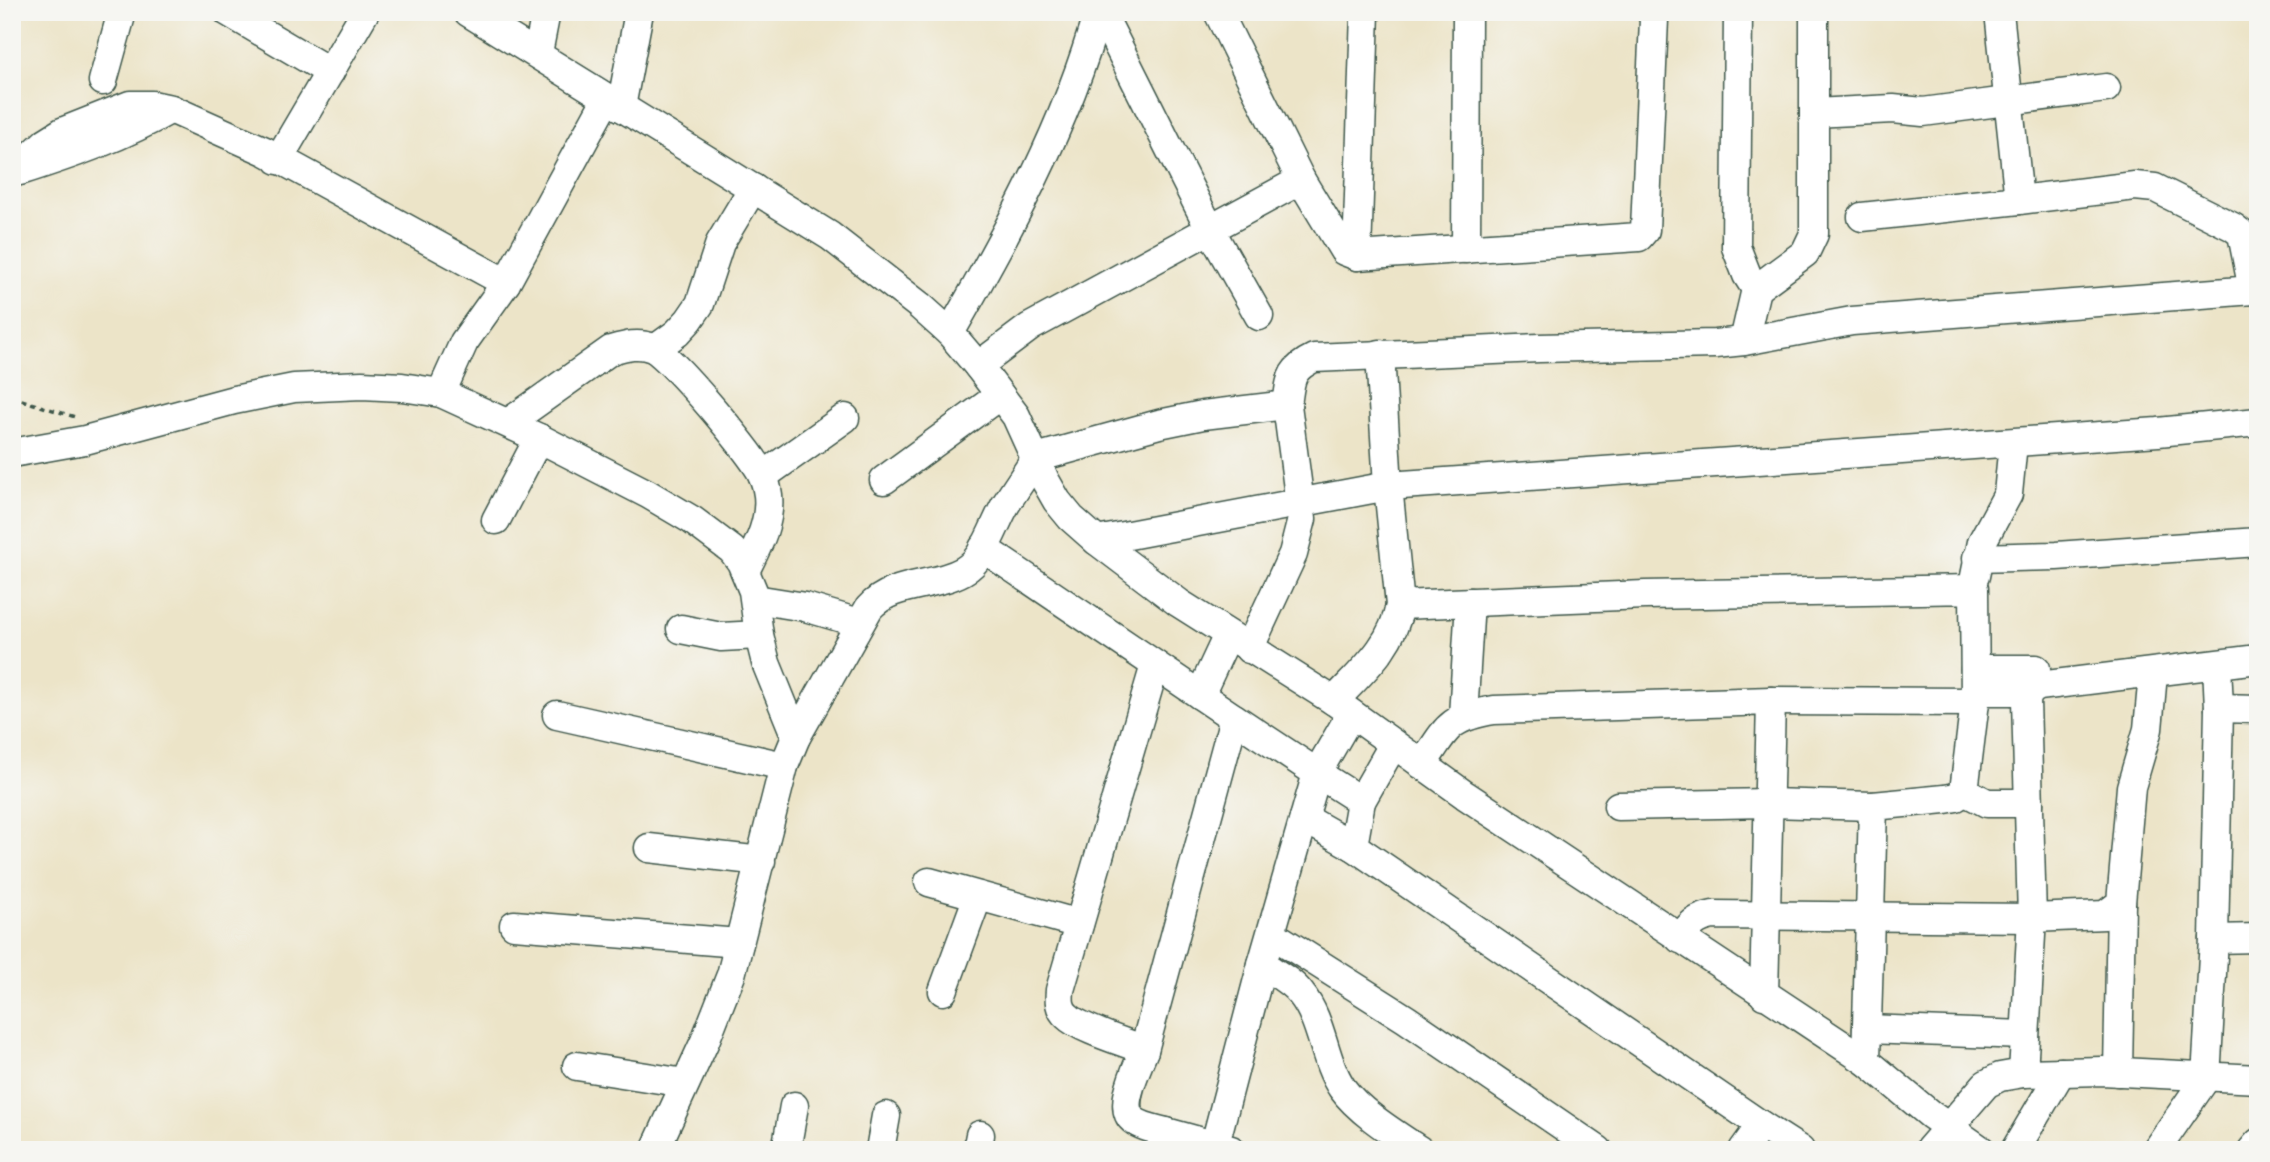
<svg xmlns="http://www.w3.org/2000/svg" width="2270" height="1162" font-family="'IM FELL DW Pica',serif">
	<rect width="100%" height="100%" fill="#f6f6f2"/>
	<filter id="ink" filterUnits="userSpaceOnUse"><feTurbulence type="fractalNoise" baseFrequency=".0143" numOctaves="2"/><feDisplacementMap in="SourceGraphic" scale="14" xChannelSelector="R" yChannelSelector="G"/><feConvolveMatrix kernelMatrix="1 2 1 2 8 2 1 2 1" color-interpolation-filters="sRGB"/></filter>
	<filter id="wash" filterUnits="userSpaceOnUse"><feTurbulence type="fractalNoise" baseFrequency=".00686" numOctaves="4" result="noise"/><feDisplacementMap in="SourceGraphic" scale="28" xChannelSelector="R" yChannelSelector="G"/><feGaussianBlur stdDeviation="1.57" result="paint"/><feColorMatrix in="noise" values="0 0 0 0 0 0 0 0 0 0 0 0 0 0 0 0 0 1.4 0 .05"/><feComposite in="paint" operator="in"/></filter>
	<g filter="url(#wash)">
		<rect width="100%" height="100%" fill="#ece4c8"/>
	</g>
	<g filter="url(#ink)">
		<g fill="none" stroke-linecap="round" stroke-linejoin="round">
			<defs>
				<g id="minor">
					<path d="M228 12 330 72"/>
					<path d="M468 12 830 236 920 306 950 333 978 366 1016 416 1045 480 1057 501 1071 518 1097 541 1179 603 1334 701 1465 795 1866 1061 1931 1115 1981 1150"/>
					<path d="M1101 12 1210 229 1259 316"/>
					<path d="M1738 12 1736 247 1747 275 1756 289 1744 341"/>
					<path d="M538 53 546 12"/>
					<path d="M103 81 122 12"/>
					<path d="M621 107 639 12"/>
					<path d="M1814 113 1893 109 1923 112 2106 88"/>
					<path d="M278 160 365 12"/>
					<path d="M20 171C73 154 122 137 171 109"/>
					<path d="M12 174 46 142 62 132 130 105H152L171 109 265 151 506 283"/>
					<path d="M1301 180 1344 251 1357 256 1639 237 1645 230 1654 19 1651 12"/>
					<path d="M1862 217 2019 200 1999 12"/>
					<path d="M1466 249 1467 12"/>
					<path d="M1357 256 1365 12"/>
					<path d="M1756 289 1805 253 1814 234V12"/>
					<path d="M950 333C1009 230 1066 127 1098 12"/>
					<path d="M655 349 677 333 689 320 700 304 720 243 753 188"/>
					<path d="M1380 354 1388 486 2158 432 2258 422"/>
					<path d="M978 366 1030 327 1301 180 1218 12"/>
					<path d="M441 393 464 342 506 283 607 98"/>
					<path d="M508 423 611 350C625 346 638 342 653 348 672 358 752 453 762 474 765 480 767 488 768 495 771 523 757 547 745 571"/>
					<path d="M12 453 85 440 234 400 294 388 362 385 402 387 441 393 539 438 648 494 692 520 732 550 741 562 753 591 759 635 766 663 796 737"/>
					<path d="M763 476 845 418"/>
					<path d="M884 480 1000 395"/>
					<path d="M496 520 539 438"/>
					<path d="M1097 541 1388 486 1400 605C1393 646 1361 672 1334 701"/>
					<path d="M983 548 1234 718 1144 1050C1138 1066 1117 1107 1133 1120 1142 1127 1155 1129 1166 1132L1160 1150"/>
					<path d="M1977 558 2056 556 2258 542"/>
					<path d="M1975 576 1982 542 2008 494 2013 443"/>
					<path d="M755 599 805 607 859 623"/>
					<path d="M1400 605 1645 595 1974 589 1975 702 1964 791 1956 797 1945 799 1873 806 1866 1061"/>
					<path d="M681 629 721 637 759 635"/>
					<path d="M1249 649 1293 554 1302 519 1287 405"/>
					<path d="M2258 659 2039 686 2030 691 2026 700 2032 918 2023 1073 2102 1071 2258 1079"/>
					<path d="M2217 665 2219 708 2214 939 2258 938"/>
					<path d="M1975 669H2036"/>
					<path d="M1975 691H2030"/>
					<path d="M1200 695 1228 635"/>
					<path d="M1771 701 1975 702"/>
					<path d="M2219 708 2258 709"/>
					<path d="M1351 714 1317 773 1361 801 1353 846 1761 1125"/>
					<path d="M557 715 784 766"/>
					<path d="M1463 716 1470 602"/>
					<path d="M1422 765C1447 728 1447 718 1494 710L1771 701 1764 995"/>
					<path d="M1964 791 1987 803H2029"/>
					<path d="M1361 801 1393 745"/>
					<path d="M1618 806 1769 803 1873 806"/>
					<path d="M1304 818 1353 846"/>
					<path d="M649 848 761 861"/>
					<path d="M929 882 1079 924"/>
					<path d="M514 925 739 943"/>
					<path d="M1272 934 1406 1019 1598 1150"/>
					<path d="M1680 939C1689 925 1696 918 1713 915L2032 918 2105 915 2121 903 2131 787 2148 729 2153 674"/>
					<path d="M1262 964C1274 973 1292 981 1301 994 1323 1021 1323 1060 1342 1088 1359 1112 1395 1134 1419 1150"/>
					<path d="M943 991 978 896"/>
					<path d="M1867 1029 2024 1035"/>
					<path d="M1144 1050C1125 1042 1080 1029 1067 1016 1059 1009 1059 1000 1060 990L1155 665"/>
					<path d="M577 1066 685 1083"/>
					<path d="M2118 1072 2121 903"/>
					<path d="M1166 1132 1231 1150"/>
					<path d="M1215 1144 1262 964 1317 773 1234 718"/>
					<path d="M655 1150 705 1041 731 975 784 766 796 737 869 608C893 581 932 588 963 571 985 559 994 524 1006 504 1016 488 1026 474 1036 458L1159 424 1203 415 1287 405C1291 379 1289 370 1314 358L1539 348 1715 344 1744 341 1852 321 2253 290 2242 234 2233 227 2155 188 2135 186 2019 200"/>
					<path d="M786 1150 794 1106"/>
					<path d="M880 1150 886 1116"/>
					<path d="M977 1150 980 1135"/>
					<path d="M1743 1150 1761 1125 1800 1150"/>
					<path d="M1929 1150 1986 1084 2000 1077 2023 1073"/>
					<path d="M2015 1150 2061 1072"/>
					<path d="M2156 1150 2206 1078 2214 939"/>
					<path d="M2252 1150 2258 1143"/>
				</g>
			</defs>
			<!-- minor casing -->
			<use href="#minor" stroke="#3e564a" stroke-width="31"/>
			<!-- path -->
			<path stroke="#3e564a" stroke-width="3.5" stroke-dasharray="5 5" stroke-linecap="butt" d="M12 397 75 417"/>
			<!-- minor -->
			<use href="#minor" stroke="#fff" stroke-width="28"/>
		</g>
	</g>
	<!-- margin -->
	<rect width="2270" height="1162" fill="none" stroke="#f6f6f2" stroke-width="42"/>
</svg>
